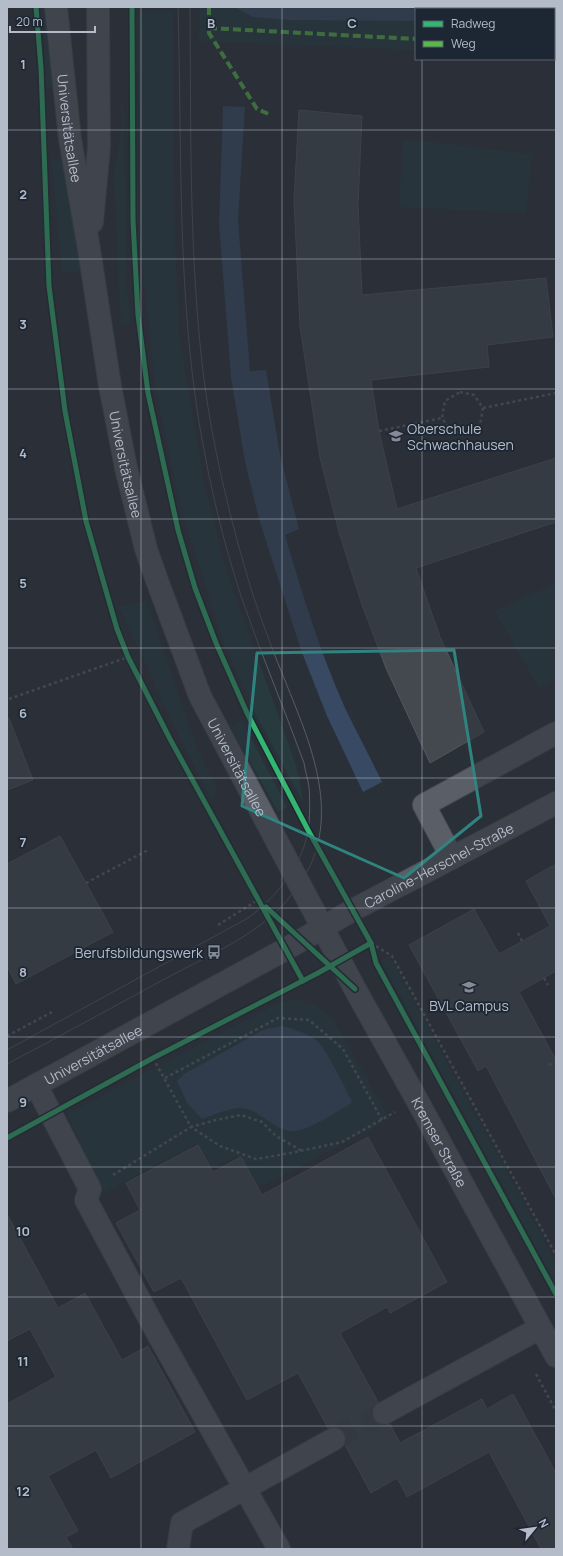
<svg xmlns="http://www.w3.org/2000/svg" width="563" height="1556" font-family="Manrope,sans-serif">
	<rect width="100%" height="100%" fill="#2a3038"/>
	<!-- green -->
	<g fill="#273a3e">
		<path d="M43 7H51L59 87H46Z"/>
		<path d="M200 7H556V57H554V9H416V50L199 41Z"/>
		<path d="M173 11 174 217 179 337 203 479 226 571 295 762 300 783 303 802 256 715 223 641 183 517 155 386 141 250 138 12Z"/>
		<path d="M121 104H124L126 284 131 323 121 324 114 179 121 128Z"/>
		<path d="M403 139 532 154 526 213 399 207Z"/>
		<path d="M65 158 80 271 62 273 52 159Z"/>
		<path d="M556 583V679L539 688 495 611Z"/>
		<path d="M146 600 197 748 217 789 213 802 177 732 119 607Z"/>
		<path d="M242 721 287 807 278 812 230 726Z"/>
		<path d="M389 956 556 1263V1284L381 960Z"/>
		<path d="M299 1000 316 1005 332 1018 390 1119 255 1190 236 1156 211 1168 197 1143 103 1193 67 1114 280 1002Z"/>
	</g>
	<!-- water -->
	<g fill="#384963">
		<path d="M234 7H556V22H554V9H416V21L288 20 253 17Z"/>
		<path d="M223 106 245 107 238 220 250 371 266 370 280 455 299 529 285 535C302 593 320 652 345 708 357 733 370 757 382 782L363 792 327 716 301 650 259 519 245 462 231 377 219 224Z"/>
		<path d="M282 1026C294 1029 306 1033 316 1040 326 1048 345 1088 352 1101L350 1104C334 1113 312 1129 294 1131 273 1132 261 1109 241 1108 228 1108 214 1115 202 1119L187 1103 177 1081 184 1074 263 1030Z"/>
	</g>
	<!-- building -->
	<g fill="#444950" stroke="#52575f">
		<path d="M299 110 362 116 358 204 362 295 546 278 553 337 487 345 489 367 371 380 379 431 397 509 556 458V522L416 568 440 637 484 732 430 763 386 668 362 605 339 532 320 458 300 326 294 200Z"/>
		<path d="M9 718 33 780 7 790V719Z"/>
		<path d="M60 836 113 932 16 984 7 966V864Z"/>
		<path d="M556 864V971L519 992 556 1060V1199L486 1066 478 1071 409 945 474 909 499 954 550 926 526 881Z"/>
		<path d="M368 1137 447 1282 390 1313 387 1307 340 1333 378 1402 373 1407 372 1412 373 1419 378 1424 383 1425 390 1424 400 1443 482 1399 487 1409 513 1394 556 1473V1549H541L489 1452 407 1497 397 1478 371 1493 345 1445 346 1439 345 1433 341 1429 335 1427 328 1428 298 1373 247 1400 181 1278 154 1292 116 1223 140 1210 126 1183 198 1145 213 1172 241 1157 262 1195Z"/>
		<path d="M7 1214 58 1308 85 1293 122 1360 148 1346 195 1432 111 1478 96 1450 48 1476 78 1531 66 1537 73 1549H7V1404L56 1377 30 1329 7 1341Z"/>
	</g>
	<g fill="none" stroke-linecap="round" stroke-linejoin="round">
		<!-- minor-tunnel -->
		<path stroke="#3f454e" stroke-width="22" stroke-dasharray="22 11" stroke-linecap="butt" d="M334 1439 384 1413"/>
		<defs>
			<g id="minor">
				<path id="s1" d="M56 7 70 139 89 249 110 386 126 468 146 549 155 575 200 696 355 989 417 1100 556 1356"/>
				<path d="M92 222 99 147 98 7"/>
				<path d="M452 858 424 805 556 733"/>
				<path d="M36 1085 90 1189 86 1200 154 1327 279 1549"/>
				<path id="s2" d="M7 1101 286 949 353 910 556 803"/>
				<path d="M384 1413 540 1328"/>
				<path d="M178 1549 182 1523 334 1439"/>
			</g>
		</defs>
		<!-- minor casing -->
		<use href="#minor" stroke="#484c53" stroke-width="24"/>
		<!-- path -->
		<g stroke="#5d636a" stroke-width="2.5" stroke-dasharray="3 3" stroke-linecap="butt">
			<path d="M460 392 474 395 483 408 480 425 467 434 451 431 442 418 445 401Z"/>
			<path d="M483 408 556 393"/>
			<path d="M379 431 442 418"/>
			<path d="M9 699 128 657"/>
			<path d="M86 883 148 850"/>
			<path d="M218 925 258 900"/>
			<path d="M518 933 522 941"/>
			<path d="M371 943 392 956 556 1255"/>
			<path d="M544 978 548 985"/>
			<path d="M7 1036 52 1012 53 1013"/>
			<path d="M153 1058 191 1127 216 1120 241 1115 262 1122 276 1136 302 1151"/>
			<path d="M549 1065 556 1061"/>
			<path d="M165 1078 278 1018 309 1020 343 1049 382 1120"/>
			<path d="M113 1175 191 1127 220 1146 256 1159 291 1153 342 1142 395 1112"/>
			<path d="M536 1374 556 1411"/>
		</g>
		<!-- minor -->
		<use href="#minor" stroke="#5a5e66" stroke-width="22"/>
		<!-- tram -->
		<g stroke="#595d64" stroke-width="1">
			<path d="M7 1050 248 918C276 897 302 866 308 831 310 820 310 798 309 787 308 779 305 771 304 763 284 708 261 654 242 599 223 542 209 482 199 422 177 285 182 145 178 7"/>
			<path d="M7 1064C62 1035 117 1005 172 975 204 958 241 942 269 918 284 907 303 881 311 864 337 804 309 740 286 683 274 654 263 625 253 595 230 520 211 442 202 363 189 245 191 126 190 7"/>
		</g>
		<!-- quiet -->
		<g stroke="#58b947" stroke-width="4" stroke-dasharray="8 4" stroke-linecap="butt">
			<path d="M209 7V33L257 109 271 115"/>
			<path d="M209 28 416 39"/>
			<path d="M554 49H556"/>
		</g>
		<defs>
			<g id="cycleway">
				<path d="M36 7 41 68 49 286 65 411 86 521 117 629 128 657 170 739 303 981"/>
				<path d="M132 7 133 221 138 315 148 393 178 530 195 588 216 643 247 713 308 830 371 943 376 963 556 1294"/>
				<path d="M266 907 355 989"/>
				<path d="M7 1138 153 1058 318 973 371 943"/>
			</g>
		</defs>
		<!-- cycleway casing -->
		<use href="#cycleway" stroke="#1d2633" stroke-width="8"/>
		<!-- cycleway -->
		<use href="#cycleway" stroke="#33b770" stroke-width="5"/>
	</g>
	<!-- marked area -->
	<path d="M0 0H563V1556H0ZM454 650 481 816 404 878 242 806 257 653Z" fill="#2a3038" fill-opacity=".55" fill-rule="evenodd"/>
	<path fill="none" stroke="#308480" stroke-width="3" stroke-linejoin="round" d="M454 650 481 816 404 878 242 806 257 653Z"/>
	<!-- grid -->
	<path fill="none" stroke="#b4bcc9" stroke-width="1" stroke-opacity="0.55" d="M141 7V1549M282 7V1549M422 7V9M422 59V1549M7 130H556M7 259H556M7 389H556M7 519H556M7 648H556M7 778H556M7 908H556M7 1037H556M7 1167H556M7 1297H556M7 1426H556"/>
	<!-- icons -->
	<defs>
		<symbol id="school-bare" viewBox="-9 -9 18 18"><path d="M0-5L7-2L0 1L-7-2ZM-4 1L0 2.5L4 1V4Q0 6-4 4Z" fill="#848b96" stroke="#1d2633" stroke-width="2.5" paint-order="stroke"/></symbol>
		<symbol id="bus-bare" viewBox="-9 -9 18 18"><path d="M-5-6H5V4H4V6H2V4H-2V6H-4V4H-5ZM-3.5-4V0h7V-4ZM-3.5 1.2v1.5H-2V1.2ZM2 1.2v1.5H3.5V1.2Z" fill="#848b96" stroke="#1d2633" stroke-width="2.5" paint-order="stroke"/></symbol>
		<symbol id="university-bare" viewBox="-9 -9 18 18"><path d="M0-5L7-2L0 1L-7-2ZM-4 1L0 2.5L4 1V4Q0 6-4 4Z" fill="#848b96" stroke="#1d2633" stroke-width="2.5" paint-order="stroke"/></symbol>
	</defs>
	<g fill-rule="evenodd">
		<use href="#school-bare" x="386" y="426" width="20" height="20"/>
		<use href="#bus-bare" x="204" y="942" width="20" height="20"/>
		<use href="#university-bare" x="459" y="977" width="20" height="20"/>
	</g>
	<g text-anchor="middle" dominant-baseline="central" stroke-width="3.5" stroke-linejoin="round" paint-order="stroke">
		<!-- street labels -->
		<g font-size="14" fill="#b4bcc9" stroke="#1d2633">
			<text stroke="none"><textPath href="#s1" startOffset="122">Universitätsallee</textPath></text>
			<text stroke="none"><textPath href="#s1" startOffset="463">Universitätsallee</textPath></text>
			<text stroke="none"><textPath href="#s1" startOffset="787">Universitätsallee</textPath></text>
			<text stroke="none"><textPath href="#s2" startOffset="492">Caroline-Herschel-Straße</textPath></text>
			<text stroke="none"><textPath href="#s2" startOffset="98">Universitätsallee</textPath></text>
			<text stroke="none"><textPath href="#s1" startOffset="1213">Kremser Straße</textPath></text>
		</g>
		<!-- poi labels -->
		<g font-size="14" fill="#b4bcc9" stroke="#1d2633" text-anchor="start">
			<text x="407" y="428">Oberschule<tspan x="407" dy="16">Schwachhausen</tspan></text>
			<text x="203" y="952" text-anchor="end">Berufsbildungswerk</text>
			<text x="469" y="1005" text-anchor="middle">BVL Campus</text>
		</g>
	</g>
	<g font-size="13" text-anchor="middle" font-weight="bold" fill="#b4bcc9" stroke="#1d2633" stroke-width="3.5" stroke-linejoin="round" paint-order="stroke">
		<text x="211" y="28">B</text>
		<text x="352" y="28">C</text>
		<text x="23" y="69">1</text>
		<text x="23" y="199">2</text>
		<text x="23" y="329">3</text>
		<text x="23" y="458">4</text>
		<text x="23" y="588">5</text>
		<text x="23" y="718">6</text>
		<text x="23" y="847">7</text>
		<text x="23" y="977">8</text>
		<text x="23" y="1107">9</text>
		<text x="23" y="1236">10</text>
		<text x="23" y="1366">11</text>
		<text x="23" y="1496">12</text>
	</g>
	<!-- border -->
	<rect width="563" height="1556" fill="none" stroke="#b4bcc9" stroke-width="16"/>
	<!-- legend -->
	<rect x="415" y="8" width="140" height="52" fill="#1d2633" stroke="#59626f"/>
	<rect x="423" y="21" width="20" height="6" fill="#33b770" stroke="#59626f"/>
	<text x="451" y="28" font-size="12" fill="#b4bcc9">Radweg</text>
	<rect x="423" y="41" width="20" height="6" fill="#58b947" stroke="#59626f"/>
	<text x="451" y="48" font-size="12" fill="#b4bcc9">Weg</text>
	<!-- north arrow -->
	<g transform="translate(535 1528) rotate(61)" stroke="#1d2633" stroke-width="3" paint-order="stroke">
	<path d="M0-3L7 15L0 10L-7 15Z" fill="#b4bcc9"/>
	<text y="-6" font-size="11" font-weight="bold" text-anchor="middle" fill="#b4bcc9">N</text>
	</g>
	<!-- scale -->
	<path d="M10 26v6h85v-6" fill="none" stroke="#b4bcc9" stroke-width="2"/>
	<text x="16" y="26" font-size="12" fill="#b4bcc9" stroke="#1d2633" stroke-width="3" paint-order="stroke">20 m</text>
</svg>
